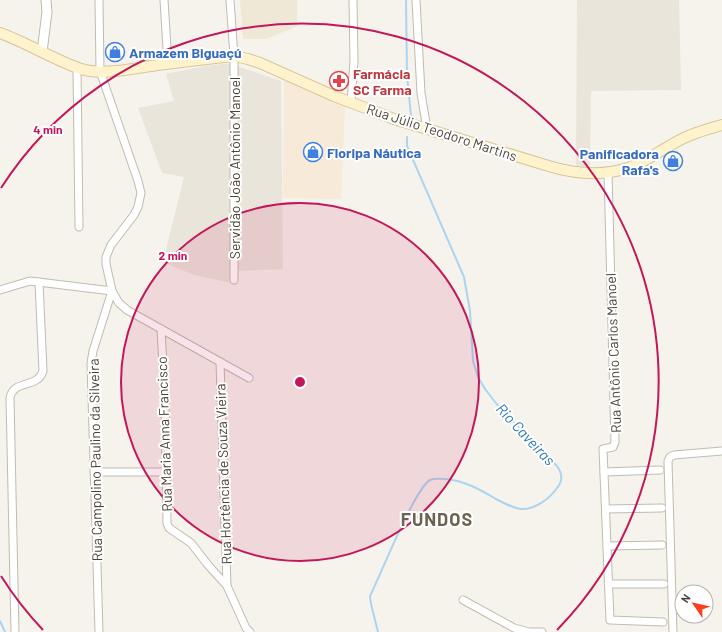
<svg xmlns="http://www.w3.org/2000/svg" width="722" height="632" font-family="Barlow,sans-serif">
	<rect width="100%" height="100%" fill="#f6f3ec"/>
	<!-- residential -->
	<g fill="#eae5da">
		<path d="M577 0H679L681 90 591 91 590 166 576 167Z"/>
		<path d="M230 63 231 283 194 275 163 262 184 177 162 173 138 108 174 101 166 74 205 66Z"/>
		<path d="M237 66 281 81 283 269 238 271Z"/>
	</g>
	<!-- commercial -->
	<path fill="#f7ead8" d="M284 79 345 106 341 199 283 198Z"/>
	<!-- education -->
	<path fill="#efe8d6" d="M240 0H297V26L267 39H243Z"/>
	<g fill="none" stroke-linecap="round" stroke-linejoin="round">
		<!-- stream -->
		<g stroke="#a9d4f2" stroke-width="2">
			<path d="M406 0 407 75 411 116"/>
			<path d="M0 621 5 632"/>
			<path d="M378 632 371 604 370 596C380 576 415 488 430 480 435 478 440 479 445 479 463 480 481 490 496 499 504 503 512 508 521 509 535 510 550 498 557 488 563 481 562 473 557 466L499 407 485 389 478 377 473 361 470 311 464 277 407 146V137"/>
		</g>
		<defs>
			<g id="minor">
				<path d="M99 0 100 71 138 181 141 193 138 207 134 215 111 245 106 257V264L112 291 119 303 127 310 249 378"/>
				<path d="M164 0 168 64"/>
				<path d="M230 0 234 56V280"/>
				<path d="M416 0 421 93 427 129"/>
				<path d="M77 68 79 227"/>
				<path d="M351 103 354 61 353 0"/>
				<path d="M608 173 615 442 613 447 603 449 610 620 663 622"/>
				<path d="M0 290 30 281 112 291 93 351 91 363 99 632"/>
				<path d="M161 329 165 403 167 523 169 528 191 543 208 565 227 586 246 628 250 632"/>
				<path d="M220 362 227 586"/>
				<path d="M94 472H166"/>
				<path d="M604 472 660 470"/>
				<path d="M606 509 662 508"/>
				<path d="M607 546 662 545"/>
				<path d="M609 584H664"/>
				<path d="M463 600 514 628 529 632H542"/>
				<path d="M15 632 10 398C13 379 38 389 43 371L39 282"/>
				<path d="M673 632 668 461 670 457 674 455 722 451"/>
			</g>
			<path id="tertiary" d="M42 52 47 12 46 0"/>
			<path id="secondary" d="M0 33C27 43 51 58 78 68 99 76 130 69 151 66 179 62 206 59 234 56L248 59 260 63 334 96 394 119 552 167C577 174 603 176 628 168 643 163 657 153 671 145 687 135 704 130 722 125"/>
		</defs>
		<!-- minor casing -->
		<use href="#minor" stroke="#c2bbae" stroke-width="9"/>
		<!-- tertiary casing -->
		<use href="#tertiary" stroke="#c2bbae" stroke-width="11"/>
		<!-- secondary casing -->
		<use href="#secondary" stroke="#d6c79b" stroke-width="12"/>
		<!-- minor -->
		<use href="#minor" stroke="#fff" stroke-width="7"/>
		<!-- tertiary -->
		<use href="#tertiary" stroke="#fff" stroke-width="9"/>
		<!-- secondary -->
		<use href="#secondary" stroke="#fff3cd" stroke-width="10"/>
	</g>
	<!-- distance rings -->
	<circle cx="300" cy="382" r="179" fill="#c2185b" fill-opacity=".12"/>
	<g fill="none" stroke="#c2185b" stroke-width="2">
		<circle cx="300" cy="382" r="179"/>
		<path d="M43 630A357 357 0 0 1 1 576M1 188A357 357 0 1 1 557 630"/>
	</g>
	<!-- icons -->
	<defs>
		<symbol id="shop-ring" viewBox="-11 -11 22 22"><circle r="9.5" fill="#fff" stroke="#3f7fe0" stroke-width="1.5"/><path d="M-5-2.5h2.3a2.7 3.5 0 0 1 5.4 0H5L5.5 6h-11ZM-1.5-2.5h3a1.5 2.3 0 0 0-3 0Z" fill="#3f7fe0"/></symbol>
		<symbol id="pharmacy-ring" viewBox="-11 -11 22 22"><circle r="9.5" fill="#fff" stroke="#e0444e" stroke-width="1.5"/><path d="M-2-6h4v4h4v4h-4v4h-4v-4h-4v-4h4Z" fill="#e0444e"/></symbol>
	</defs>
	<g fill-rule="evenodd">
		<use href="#shop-ring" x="104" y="41" width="22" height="22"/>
		<use href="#pharmacy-ring" x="328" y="70" width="22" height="22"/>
		<use href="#shop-ring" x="302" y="141" width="22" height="22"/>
		<use href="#shop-ring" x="662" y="150" width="22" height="22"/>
	</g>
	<g text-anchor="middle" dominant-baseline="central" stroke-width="4" stroke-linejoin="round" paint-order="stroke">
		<!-- shop labels -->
		<g font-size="14" font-weight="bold" fill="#366cbe" stroke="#fff" text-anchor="start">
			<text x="129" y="52">Armazem Biguaçú</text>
			<text x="327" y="152">Floripa Náutica</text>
			<text x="659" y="153" text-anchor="end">Panificadora<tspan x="659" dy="16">Rafa's</tspan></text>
		</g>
		<!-- health labels -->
		<g font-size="14" font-weight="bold" fill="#be3a42" stroke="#fff" text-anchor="start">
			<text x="353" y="73">Farmácia<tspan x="353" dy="16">SC Farma</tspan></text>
		</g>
		<!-- street labels -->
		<g font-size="14" fill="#4b4439" stroke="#fff">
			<text transform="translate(442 132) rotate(18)">Rua Júlio Teodoro Martins</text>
			<text transform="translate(234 168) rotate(-90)">Servidão João Antônio Manoel</text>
			<text transform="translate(613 353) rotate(-92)">Rua Antônio Carlos Manoel</text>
			<text transform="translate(164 434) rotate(-92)">Rua Maria Anna Francisco</text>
			<text transform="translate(95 460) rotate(-91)">Rua Campolino Paulino da Silveira</text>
			<text transform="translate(223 474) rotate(-92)">Rua Hortência de Souza Vieira</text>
		</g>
		<!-- water labels -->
		<g font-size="15" font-style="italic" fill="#2e7ab2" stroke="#fff">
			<text transform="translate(526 434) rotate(47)">Rio Caveiras</text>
		</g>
		<!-- district labels -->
		<g font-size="18" font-weight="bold" letter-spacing="1" fill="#6e6250" stroke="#fff">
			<text x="437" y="519">FUNDOS</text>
		</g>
	</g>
	<circle cx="300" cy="382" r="6" fill="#c2185b" stroke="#fff" stroke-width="2"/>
	<g font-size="12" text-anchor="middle" font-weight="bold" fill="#c2185b" stroke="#fff" stroke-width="4" stroke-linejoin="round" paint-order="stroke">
		<text x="48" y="134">4 min</text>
		<text x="173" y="260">2 min</text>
	</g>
	<!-- north arrow -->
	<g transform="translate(694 604) rotate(304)"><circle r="19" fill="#ffffff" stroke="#b7b4b0"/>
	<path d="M0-3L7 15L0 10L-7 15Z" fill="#fc3f1d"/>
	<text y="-6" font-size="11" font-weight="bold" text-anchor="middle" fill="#4b4439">N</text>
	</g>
</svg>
